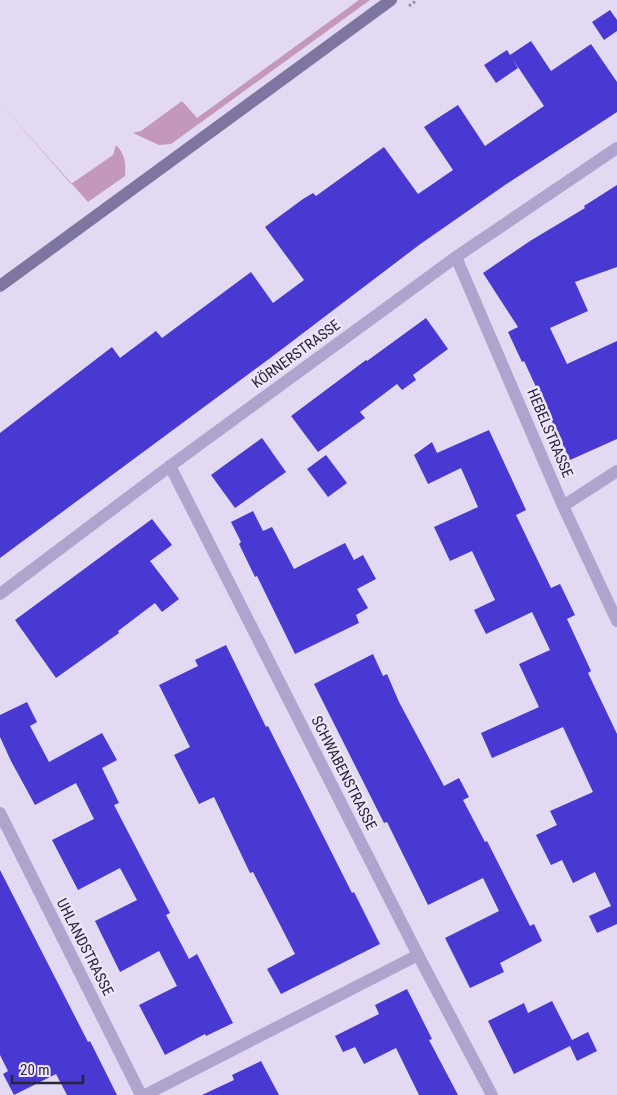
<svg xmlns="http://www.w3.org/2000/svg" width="617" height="1095" font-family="'Roboto Condensed',sans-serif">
	<rect width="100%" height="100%" fill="#e3d9f3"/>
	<!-- green -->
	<g fill="#c497bc">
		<path d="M359 0H370L171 144 159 145 133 133 141 131 182 101 197 118Z"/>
		<path d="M0 103 71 184 113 155 116 145C125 154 126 163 125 176L88 202Z"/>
	</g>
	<!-- building -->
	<g fill="#4739d1">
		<path d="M610 10 617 20V31L604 40 592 22Z"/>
		<path d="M531 41 551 71 591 44 617 82V112L505 185 419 245 269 359 0 558V433L112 347 120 358 156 331 162 338 251 272 273 303 304 280 265 227 303 199 313 193 316 196 384 147 418 194 453 170 424 127 458 105 485 146 544 106 512 58 518 68 496 83 484 65 507 50 510 55Z"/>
		<path d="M617 185V267L575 282 588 311 550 328 567 364 617 341V439L570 460 524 361 522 362 508 332 518 327 483 273 530 241 585 208 584 206Z"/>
		<path d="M426 318 448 349 413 375 416 380 402 390 397 384 360 412 365 418 318 452 291 416 366 360 367 361Z"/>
		<path d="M489 430 526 510 516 515 551 588 560 584 575 615 567 619 591 671 588 673 617 734V924L597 933 589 916 611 906 595 872 573 883 562 860 551 865 536 835 557 825 550 811 593 792 563 727 492 758 481 733 539 707 519 664 550 650 532 612 486 634 474 610 495 600 472 551 450 561 434 527 478 507 461 468 428 484 414 455 432 442 437 453Z"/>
		<path d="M262 438 286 472 235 508 211 475Z"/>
		<path d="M326 455 347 483 328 497 307 469Z"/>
		<path d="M253 511 263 531 272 527 294 569 345 543 354 560 363 555 376 579 357 589 368 608 356 615 359 623 295 654 257 576 255 577 239 544 241 542 231 522Z"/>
		<path d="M152 519 172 545 150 561 179 599 162 612 155 603 118 631 119 633 56 678 15 620Z"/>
		<path d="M226 645 266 727 268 726 352 893 354 892 380 944 281 994 267 969 295 954 253 872 250 873 214 797 199 804 174 755 190 747 159 685 198 666 195 660Z"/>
		<path d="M373 654 383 676 387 674 399 702 444 786 459 778 469 797 463 800 485 842 487 841 530 926 534 924 542 941 500 963 504 972 470 988 445 938 499 911 483 878 428 905 387 822 384 823 314 684Z"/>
		<path d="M27 702 37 722 30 726 49 762 102 733 117 760 102 768 119 803 114 805 170 913 166 915 189 959 197 954 233 1023 206 1036 205 1034 165 1055 139 1005 177 986 159 951 120 972 95 921 137 900 120 868 78 890 52 840 94 819 76 783 35 805 11 761 0 737V715Z"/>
		<path d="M0 870 88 1042 90 1041 117 1095H67L56 1074 14 1095 3 1074 8 1071 0 1055Z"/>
		<path d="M407 989 432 1039 429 1040 458 1095H419L396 1048 364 1064 355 1047 343 1052 335 1036 379 1014 375 1005Z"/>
		<path d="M552 1001 572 1040 588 1032 597 1051 577 1061 570 1046 514 1074 488 1021 524 1003 528 1013Z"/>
		<path d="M261 1061 279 1095H202L234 1080 232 1075Z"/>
	</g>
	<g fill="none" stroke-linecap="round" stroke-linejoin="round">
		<!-- path -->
		<path stroke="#998eb8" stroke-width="3" stroke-dasharray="2.5 2.5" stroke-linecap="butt" d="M409 6 417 0"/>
		<!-- street -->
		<g stroke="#b0a3cd" stroke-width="12">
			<path d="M456 257 563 506 617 621"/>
			<path d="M170 466 418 955 492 1095"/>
			<path d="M563 506 617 471"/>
			<path d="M0 594 170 466 456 257 617 148"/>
			<path d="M0 813 141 1095"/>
			<path d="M145 1095 418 955"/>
		</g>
		<!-- secondary -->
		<path stroke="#7e75a0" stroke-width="12" d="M0 286 391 0"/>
	</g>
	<g text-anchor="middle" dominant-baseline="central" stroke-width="5" stroke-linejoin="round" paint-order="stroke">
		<!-- street labels -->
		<g font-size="15" fill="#292637" stroke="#eee5fb">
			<text transform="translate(296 354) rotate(-36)">KÖRNERSTRASSE</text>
			<text transform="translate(550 433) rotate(67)">HEBELSTRASSE</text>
			<text transform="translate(344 773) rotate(63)">SCHWABENSTRASSE</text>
			<text transform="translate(85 947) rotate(63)">UHLANDSTRASSE</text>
		</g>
	</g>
	<!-- scale -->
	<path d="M12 1075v8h71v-8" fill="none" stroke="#292637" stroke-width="2.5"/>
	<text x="20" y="1075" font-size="15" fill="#292637" stroke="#eee5fb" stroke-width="4" paint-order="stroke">20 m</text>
</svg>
